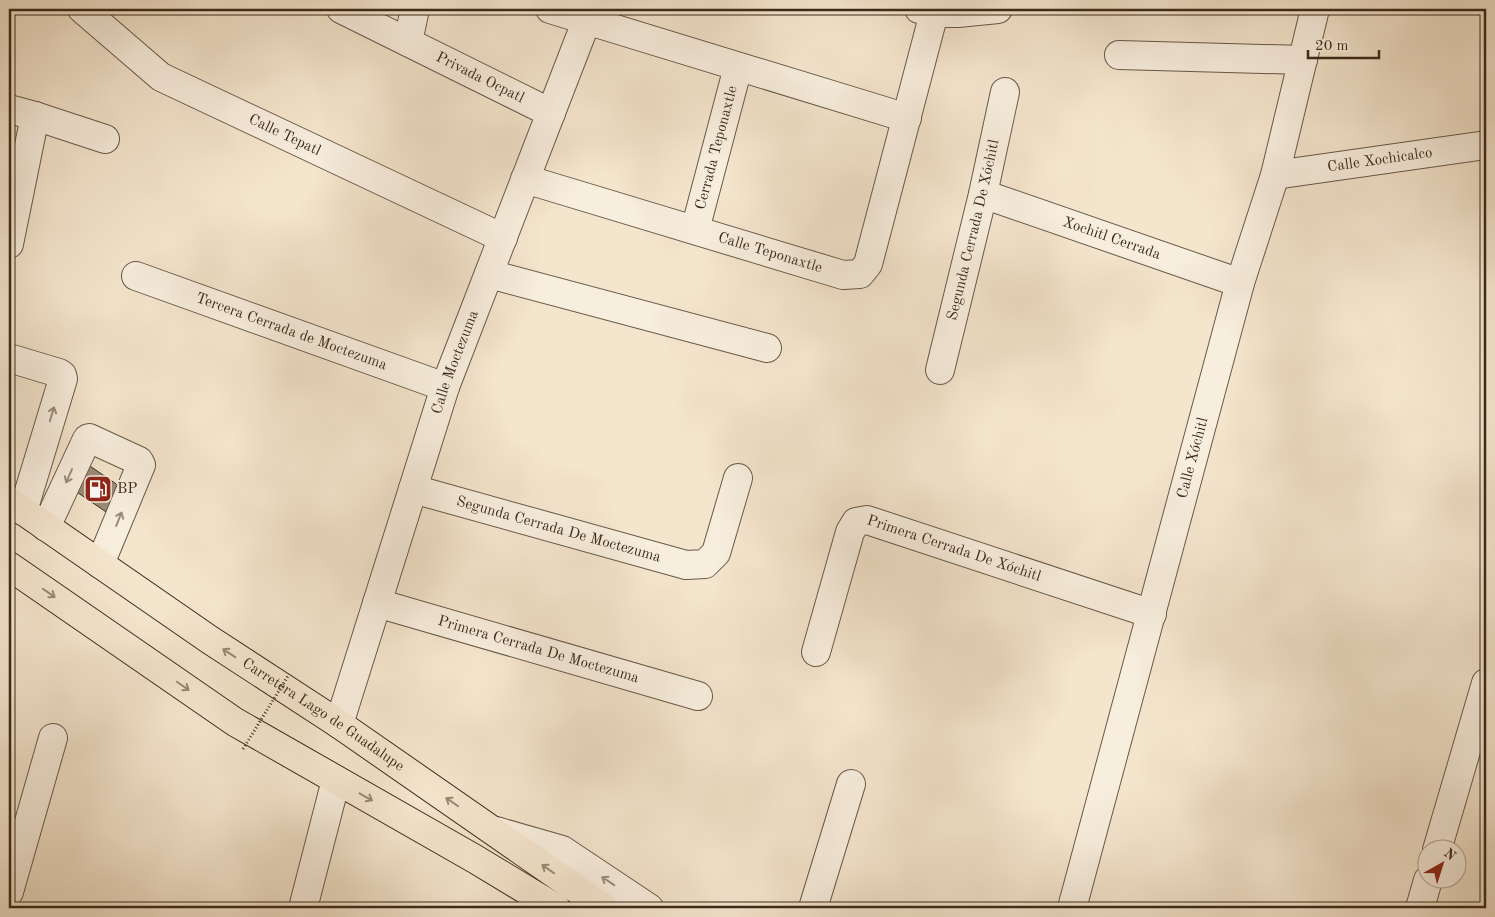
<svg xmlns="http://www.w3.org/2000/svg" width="1495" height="917" font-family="'Old Standard TT',serif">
	<rect width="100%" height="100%" fill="#f4e5cd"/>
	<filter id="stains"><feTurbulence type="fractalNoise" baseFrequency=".004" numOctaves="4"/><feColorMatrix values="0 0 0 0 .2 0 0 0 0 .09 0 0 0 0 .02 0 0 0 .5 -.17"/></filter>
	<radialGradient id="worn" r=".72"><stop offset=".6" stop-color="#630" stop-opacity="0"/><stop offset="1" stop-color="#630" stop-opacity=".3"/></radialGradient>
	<!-- building -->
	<path fill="#9b8b78" stroke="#3a2a1b" d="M84 462 128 492 112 516 68 486Z"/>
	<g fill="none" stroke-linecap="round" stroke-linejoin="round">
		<defs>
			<g id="minor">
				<path id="s1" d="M82 9 161 77 503 238"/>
				<path id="s2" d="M341 9 551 113"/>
				<path d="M550 9 907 118"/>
				<path d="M919 9 934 13H958L998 9"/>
				<path d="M408 42 415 9"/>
				<path d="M1119 55 1303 60"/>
				<path d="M9 109 35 116 105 139"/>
				<path id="s3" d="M1275 175 1486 145"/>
				<path id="s4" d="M525 179 843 275 860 274 868 264 934 13"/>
				<path id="s5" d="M983 194 1240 283"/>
				<path id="s6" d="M695 230 738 67"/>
				<path d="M9 244 35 116"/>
				<path d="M489 274 767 348"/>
				<path id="s7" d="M136 276 445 387"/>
				<path d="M9 358 59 373 62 375 63 379 23 511"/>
				<path id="s8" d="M940 370 983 194 1005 92"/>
				<path id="s9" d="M413 489 686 565 705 564 716 553 738 478"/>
				<path d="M46 527 87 439 89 438 139 461 141 465 100 564"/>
				<path id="s10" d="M377 603 698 696"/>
				<path id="s11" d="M816 652 850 532 856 522 867 520 1152 614"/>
				<path id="s12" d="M339 724 445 387 591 9"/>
				<path d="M496 831 562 850 649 908"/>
				<path d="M1437 850 1486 683"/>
				<path d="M9 892 53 738"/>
				<path d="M303 908 336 780"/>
				<path d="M813 908 851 784"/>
				<path id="s13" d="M1072 908 1240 283 1275 175 1315 9"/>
				<path d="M1420 908 1428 880"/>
			</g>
			<g id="major">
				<path id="s14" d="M9 501 210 640 339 724 604 908"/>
				<path d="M9 566 235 722 475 859 556 908"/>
			</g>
		</defs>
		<!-- minor casing -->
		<use href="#minor" stroke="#685948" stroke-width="30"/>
		<!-- major casing -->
		<use href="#major" stroke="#3a2a1b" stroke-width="30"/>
		<!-- minor -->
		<use href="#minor" stroke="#f8eede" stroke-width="28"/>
		<!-- major -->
		<use href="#major" stroke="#f4e5cd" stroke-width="28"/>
		<!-- path-bridge -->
		<path stroke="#3a2a1b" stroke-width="3" stroke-dasharray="1 2.5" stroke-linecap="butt" d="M243 749 288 676"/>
	</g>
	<!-- one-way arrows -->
	<defs><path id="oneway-shaft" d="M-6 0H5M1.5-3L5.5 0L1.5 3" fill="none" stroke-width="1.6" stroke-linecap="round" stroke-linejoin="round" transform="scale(1.25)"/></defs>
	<g stroke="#998c7c">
		<use href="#oneway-shaft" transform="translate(52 414) rotate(-73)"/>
		<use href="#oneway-shaft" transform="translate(69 476) rotate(114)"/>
		<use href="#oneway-shaft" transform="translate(119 519) rotate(-68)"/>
		<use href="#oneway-shaft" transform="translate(608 881) rotate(-146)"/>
	</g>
	<g stroke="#978874">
		<use href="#oneway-shaft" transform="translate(49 593) rotate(35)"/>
		<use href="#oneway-shaft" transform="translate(229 653) rotate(-147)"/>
		<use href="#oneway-shaft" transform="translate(183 686) rotate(35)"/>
		<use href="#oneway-shaft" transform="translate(366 797) rotate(29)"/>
		<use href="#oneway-shaft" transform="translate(452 802) rotate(-145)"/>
		<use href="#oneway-shaft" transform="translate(548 869) rotate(-145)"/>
	</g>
	<!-- icons -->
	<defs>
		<symbol id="fuel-square" viewBox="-11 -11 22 22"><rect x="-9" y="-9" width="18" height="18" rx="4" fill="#8f2418" stroke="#f8eede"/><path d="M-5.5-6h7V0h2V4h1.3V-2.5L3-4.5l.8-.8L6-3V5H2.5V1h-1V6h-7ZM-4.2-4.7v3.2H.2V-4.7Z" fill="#fff"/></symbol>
	</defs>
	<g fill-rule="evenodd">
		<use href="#fuel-square" x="82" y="473" width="32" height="32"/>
	</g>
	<g text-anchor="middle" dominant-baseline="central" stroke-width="4" stroke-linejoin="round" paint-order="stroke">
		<!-- street labels -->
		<g font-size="15" fill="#3a2a1b" stroke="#f8eede">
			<text stroke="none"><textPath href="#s2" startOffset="155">Privada Ocpatl</textPath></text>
			<text stroke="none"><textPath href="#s1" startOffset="241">Calle Tepatl</textPath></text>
			<text stroke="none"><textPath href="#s6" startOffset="85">Cerrada Teponaxtle</textPath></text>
			<text stroke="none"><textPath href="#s3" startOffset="106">Calle Xochicalco</textPath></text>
			<text stroke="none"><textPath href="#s8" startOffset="144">Segunda Cerrada De Xóchitl</textPath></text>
			<text stroke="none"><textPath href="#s5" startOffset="136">Xochitl Cerrada</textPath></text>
			<text stroke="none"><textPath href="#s4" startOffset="256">Calle Teponaxtle</textPath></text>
			<text stroke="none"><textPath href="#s7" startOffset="165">Tercera Cerrada de Moctezuma</textPath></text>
			<text stroke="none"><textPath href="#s12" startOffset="380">Calle Moctezuma</textPath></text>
			<text stroke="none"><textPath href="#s13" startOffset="466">Calle Xóchitl</textPath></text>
			<text stroke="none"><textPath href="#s9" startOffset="151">Segunda Cerrada De Moctezuma</textPath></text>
			<text stroke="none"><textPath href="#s11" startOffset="239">Primera Cerrada De Xóchitl</textPath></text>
			<text stroke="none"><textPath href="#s10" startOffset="168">Primera Cerrada De Moctezuma</textPath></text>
			<text stroke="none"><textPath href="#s14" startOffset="380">Carretera Lago de Guadalupe</textPath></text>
		</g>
		<!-- poi labels -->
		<g font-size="15" fill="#3a2a1b" stroke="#f8eede" text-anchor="start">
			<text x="117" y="489">BP</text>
		</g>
	</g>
	<!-- margin -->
	<rect width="1495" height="917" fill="none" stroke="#f4e5cd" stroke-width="30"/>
	<rect x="10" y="10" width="1475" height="897" fill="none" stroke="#3a2a1b" stroke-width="2.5"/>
	<rect x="15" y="15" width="1465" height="887" fill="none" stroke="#3a2a1b"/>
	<!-- north arrow -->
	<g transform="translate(1442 864) rotate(39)"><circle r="24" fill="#f8eede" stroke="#aca090"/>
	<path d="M0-4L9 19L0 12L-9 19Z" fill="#8f2418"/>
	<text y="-8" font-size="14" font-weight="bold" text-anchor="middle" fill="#3a2a1b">N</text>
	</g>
	<!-- scale -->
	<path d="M1308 50v8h71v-8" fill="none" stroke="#3a2a1b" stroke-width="2.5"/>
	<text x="1315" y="50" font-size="15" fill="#3a2a1b" stroke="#f8eede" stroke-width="4" paint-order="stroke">20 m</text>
	<rect width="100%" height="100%" filter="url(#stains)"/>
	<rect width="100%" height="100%" fill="url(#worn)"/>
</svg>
